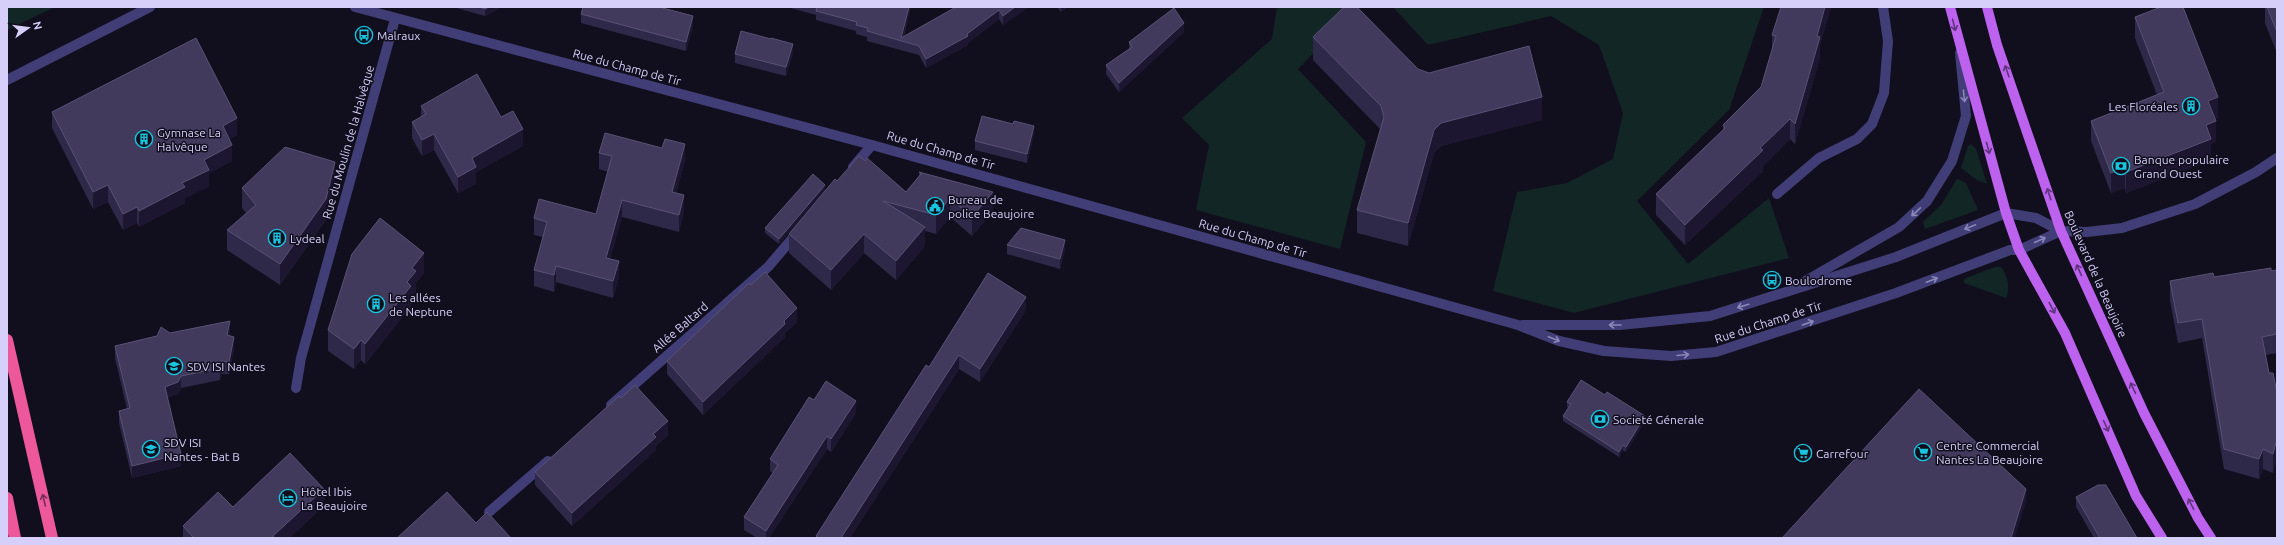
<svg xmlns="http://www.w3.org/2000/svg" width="2284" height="545" font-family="Ubuntu,sans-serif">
	<rect width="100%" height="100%" fill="#110e1d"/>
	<!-- green -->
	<g fill="#122626">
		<path d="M7 7H55L7 30Z"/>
		<path d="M1277 7H1359L1298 69 1366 142 1340 249 1196 210 1209 145 1182 118 1272 39Z"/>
		<path d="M1393 7H1764L1729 110 1637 201 1688 264 1769 198 1789 258 1574 313 1493 291 1517 192 1567 183 1613 159 1623 113 1599 45 1551 16 1428 45Z"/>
		<path d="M1971 144 1976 149 1987 184 1977 180 1961 168 1968 146Z"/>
		<path d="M1957 179 1966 183 1978 210 1925 229 1923 222 1941 205Z"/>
		<path d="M1995 267H2001C2007 274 2011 289 2006 298L1964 283V280L1966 278Z"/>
	</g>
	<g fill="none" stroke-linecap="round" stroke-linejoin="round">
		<!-- minor -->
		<g stroke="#413e77" stroke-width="10">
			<path d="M355 7 872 145 1518 325 1559 341 1604 351 1671 356 1716 352 1896 293 2010 250H2019L2061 231"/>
			<path d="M7 80 150 7"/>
			<path d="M853 167 872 145"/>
			<path d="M1777 194 1819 158 1857 139 1872 124 1884 93 1888 41 1883 7"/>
			<path d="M1802 283 1899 227 1927 201 1952 161 1966 116 1960 53"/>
			<path d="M1523 325H1620L1710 316 1896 257 2006 213 2036 218 2061 231 2087 232 2122 228 2195 204 2256 172 2277 158"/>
			<path d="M296 388 301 358 395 19"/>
			<path d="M611 405 768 267 797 233"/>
			<path d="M489 512 548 461"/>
		</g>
		<!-- major -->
		<g stroke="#bd62ee" stroke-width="10">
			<path d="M1950 7 2006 213 2019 250 2065 333 2136 496 2162 538"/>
			<path d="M1987 7 1997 45 2061 231 2144 413 2198 518 2211 538"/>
		</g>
		<!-- highway -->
		<g stroke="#ed579c" stroke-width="12">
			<path d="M7 340 52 538"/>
			<path d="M7 498 15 538"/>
		</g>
	</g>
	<!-- wall -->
	<g fill="#2f2949">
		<path d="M453 7H502L485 16Z"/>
		<path d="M787 7H910V10L904 36 956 7H1029L1003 25 999 19 968 43V45L926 68 919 55 867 41V37L856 34V31L816 20V15Z"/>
		<path d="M1057 7H1068L1061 12Z"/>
		<path d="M1781 7H1831L1820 45V58L1795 144 1790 139 1763 166V171L1685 245 1656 215V194L1723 130V125L1761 87 1772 49V35Z"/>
		<path d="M2265 7H2277V53L2265 23Z"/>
		<path d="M581 14 693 26 686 51 581 23Z"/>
		<path d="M2135 17 2218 117 2215 119 2216 142 2211 144V160L2126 193 2125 188 2111 193 2091 141V121L2157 95 2135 38Z"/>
		<path d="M1184 32 1119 92 1106 74V65L1129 49V42Z"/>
		<path d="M1313 37 1418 69 1542 120 1441 146 1434 153 1408 246 1357 233V210L1380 129 1313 60Z"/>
		<path d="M793 53 786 76 735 63V54Z"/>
		<path d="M421 106 501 117 523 146 476 172V184L458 193 434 150 422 156 412 138V122L421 117Z"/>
		<path d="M52 112 237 135 229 139 232 161 209 173V186L185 198V203L139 227 137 223 123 230 108 202 93 209 52 128Z"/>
		<path d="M1034 135 1027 163 975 150V141Z"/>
		<path d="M599 153 685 161 676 193 684 211 679 232 622 217 610 259 619 277 613 298 556 282 554 292 534 286V270L543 237 534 235V218L596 214 608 172 599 169Z"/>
		<path d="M865 161 906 192 919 176V172L993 211 972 236 950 217 936 234 925 231V246L896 280 864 253 831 290 789 253V234L837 181Z"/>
		<path d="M335 183 326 220 280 285 227 250V230L246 213 242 208V188Z"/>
		<path d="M825 190 779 244 765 233V228Z"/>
		<path d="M1007 245 1065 249 1060 269 1007 254Z"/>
		<path d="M2277 270V353L2266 355 2269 373 2277 393 2273 473 2263 469 2259 479 2224 469 2202 338 2178 343 2170 301V281Z"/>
		<path d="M424 273 416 283V291L411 296V306L365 364 361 360 354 369 328 351V330Z"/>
		<path d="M751 285 797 322 785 333V337L703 415 667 374V361Z"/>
		<path d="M1026 310 980 382 959 369 850 538H816V536L929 367Z"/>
		<path d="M170 333H230L229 336 234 349 229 374H221L220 380 181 388 178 394 167 398 181 466 132 478 119 423V411L127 409 115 358V346Z"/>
		<path d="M621 398 668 435 656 446V450L572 526 535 485V472Z"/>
		<path d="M1567 402 1645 421 1626 452 1623 450 1619 457 1563 421V416L1568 408 1567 407Z"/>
		<path d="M856 413 831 452 827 449 769 538H757L744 530V517L773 473 770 471V459Z"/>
		<path d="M2076 497 2137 538H2094L2076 507Z"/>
		<path d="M324 506 289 538H183V526L233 507Z"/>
	</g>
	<!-- shaded-wall -->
	<g fill="#1c1630">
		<path d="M489 7H502L485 16V9Z"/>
		<path d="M909 7H910V10L902 41 901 38Z"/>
		<path d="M1015 7H1029L1003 25V16Z"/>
		<path d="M1061 7H1068L1061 12Z"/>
		<path d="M1825 7H1831L1820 45V58L1795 144V124L1817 36Z"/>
		<path d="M999 10V19L968 43V45L926 68V59L967 34Z"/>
		<path d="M693 16V26L686 51V42Z"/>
		<path d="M1184 23V32L1119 92V83Z"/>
		<path d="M793 44V53L786 76V67Z"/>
		<path d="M1542 97V120L1441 146 1434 153 1408 246V223L1434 130 1441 123Z"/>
		<path d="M2218 97V117L2208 121V101Z"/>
		<path d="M237 118V135L223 143V126Z"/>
		<path d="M1790 119V139L1763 166V171L1685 245V225L1760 148Z"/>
		<path d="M2216 121V142L2211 144V160L2126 193V172L2206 125Z"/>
		<path d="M1034 126V135L1027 163V154Z"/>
		<path d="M523 129V146L476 172V184L458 193V177L472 158Z"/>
		<path d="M434 134V150L422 156V140Z"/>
		<path d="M685 144V161L672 208V192Z"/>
		<path d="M232 145V161L209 173V186L185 198V203L139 227V211L182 183 204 160Z"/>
		<path d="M335 162V183L326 220 280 285V264Z"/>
		<path d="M2125 167V188L2111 193V173Z"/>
		<path d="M108 185V202L93 209V192Z"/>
		<path d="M825 185V190L779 244V239Z"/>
		<path d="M993 192V211L972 236V217Z"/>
		<path d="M684 195V211L679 232V215Z"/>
		<path d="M950 198V217L936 234V215Z"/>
		<path d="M622 200V217L606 274V258Z"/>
		<path d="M137 207V223L123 230V214Z"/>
		<path d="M925 227V246L896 280V261Z"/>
		<path d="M864 234V253L831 290V270Z"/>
		<path d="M1065 240V249L1060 269V259Z"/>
		<path d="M424 253V273L416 283V291L411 296V306L365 364V344L407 282 412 268Z"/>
		<path d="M619 261V277L613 298V281Z"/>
		<path d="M556 266V282L554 292V275Z"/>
		<path d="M1026 297V310L980 382V369Z"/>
		<path d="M797 308V322L785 333V337L703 415V402Z"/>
		<path d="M230 321V333L227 347V335Z"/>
		<path d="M234 337V349L229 374V362Z"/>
		<path d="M361 340V360L354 369V349Z"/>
		<path d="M959 355V369L850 538H841Z"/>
		<path d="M221 361V374L220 380V368Z"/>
		<path d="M181 376V388L178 394 165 399V387Z"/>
		<path d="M856 401V413L831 452V439Z"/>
		<path d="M1645 416V421L1626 452V447Z"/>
		<path d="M668 421V435L656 446V450L572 526V513Z"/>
		<path d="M827 436V449L769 538H766V531Z"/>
		<path d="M2277 439V459L2273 473V454Z"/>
		<path d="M1623 445V450L1619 457V452Z"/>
		<path d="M2263 449V469L2259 479V459Z"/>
		<path d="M181 454V466L132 478V466Z"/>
		<path d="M324 489V506L289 538H273V536Z"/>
		<path d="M2026 489V502L2015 538H2011Z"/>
	</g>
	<!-- building -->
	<g fill="#413a5c" stroke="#585275">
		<path d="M479 7H489L485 9Z"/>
		<path d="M583 7H659L693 16 686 42 581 14Z"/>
		<path d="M817 7H909L901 38 956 7H1015L1003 16 999 10 967 34 968 36 926 59 919 46 867 31 868 28 856 25 857 22 816 11Z"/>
		<path d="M1344 7H1357L1418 69 1429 73 1529 46 1542 97 1441 123 1434 130 1408 223 1357 210 1384 117 1381 106 1313 37Z"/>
		<path d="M1781 7H1825L1817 36 1820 37 1795 124 1790 119 1760 148 1763 150 1685 225 1656 194 1725 128 1723 125 1761 87 1776 36 1772 35Z"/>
		<path d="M2161 7H2183L2218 97 2208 101 2216 121 2206 125 2211 139 2126 172 2125 167 2111 173 2091 121 2164 92 2135 17Z"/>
		<path d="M2267 7H2277V32Z"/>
		<path d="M1174 8 1184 23 1119 83 1106 65 1132 47 1129 42Z"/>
		<path d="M741 31 771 39V38L793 44 786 67 735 54Z"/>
		<path d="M196 38 237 118 223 126 232 145 204 160 209 170 182 183 185 187 139 211 137 207 123 214 108 185 93 192 52 112Z"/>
		<path d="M477 74 501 117 513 111 523 129 472 158 476 167 458 177 434 134 422 140 412 122 426 114 421 106Z"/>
		<path d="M982 116 1013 124 1014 121 1034 126 1027 154 975 141Z"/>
		<path d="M605 133 662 148 665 139 685 144 672 192 684 195 679 215 622 200 606 258 619 261 613 281 556 266 554 275 534 270 547 222 534 218 539 199 596 214 612 156 599 153Z"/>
		<path d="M285 147 335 162 326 199 280 264 227 230 256 205 242 188Z"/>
		<path d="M859 156 865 161 867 158 906 192 921 174 919 172 993 192 972 217 950 198 936 215 883 201 925 227 896 261 864 234 831 270 789 234 835 179 837 181Z"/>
		<path d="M813 174 825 185 779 239 765 228Z"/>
		<path d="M380 218 424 253 412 268 416 271 407 282 411 286 365 344 361 340 354 349 328 330 352 254Z"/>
		<path d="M1021 228 1065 240 1060 259 1007 245Z"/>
		<path d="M2271 268V271L2277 270V334L2262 337 2269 373H2273L2277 393V439L2273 454 2263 449 2259 459 2224 449 2202 319 2178 323 2170 281 2213 273 2214 277Z"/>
		<path d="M765 272 797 308 784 321 785 324 703 402 667 361 749 283 751 285Z"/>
		<path d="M988 273 1026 297 980 369 959 355 841 538H818L816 536 926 365 929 367Z"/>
		<path d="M230 321 227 335 234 337 229 362 221 361 220 368 181 376 178 382 165 387 181 454 132 466 119 411 130 408 115 346 157 336 161 327 170 333Z"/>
		<path d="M1581 380 1605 395 1607 392 1645 416 1626 447 1623 445 1619 452 1563 416 1571 404 1567 402Z"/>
		<path d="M826 381 856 401 831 439 827 436 766 531 744 517 778 465 770 459 809 397 814 400Z"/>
		<path d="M635 385 668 421 653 434 656 437 572 513 535 472 619 396 621 398Z"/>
		<path d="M1919 389 2026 489 2011 538H1782Z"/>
		<path d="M290 453 324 489 273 536 275 538H194L183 526 218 492 233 507Z"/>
		<path d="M2098 485H2106L2137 538H2100L2076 497Z"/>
		<path d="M447 492 476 523 487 512 511 538H397Z"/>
	</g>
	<!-- one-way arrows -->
	<defs><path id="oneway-shaft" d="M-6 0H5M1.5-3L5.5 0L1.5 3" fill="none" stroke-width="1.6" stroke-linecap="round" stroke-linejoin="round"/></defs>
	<g stroke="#5e347b">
		<use href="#oneway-shaft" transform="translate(1954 25) rotate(76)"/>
		<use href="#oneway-shaft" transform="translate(2007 71) rotate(-109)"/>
		<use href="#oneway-shaft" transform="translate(1988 148) rotate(75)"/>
		<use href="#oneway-shaft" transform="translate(2049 194) rotate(-108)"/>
		<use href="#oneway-shaft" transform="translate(2079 270) rotate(-114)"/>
		<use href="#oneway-shaft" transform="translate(2052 308) rotate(62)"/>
		<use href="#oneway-shaft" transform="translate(2133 388) rotate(-115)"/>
		<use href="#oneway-shaft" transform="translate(2106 426) rotate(66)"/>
		<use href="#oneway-shaft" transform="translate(2191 504) rotate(-117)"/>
	</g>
	<g stroke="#8b86b8">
		<use href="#oneway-shaft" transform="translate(1964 96) rotate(84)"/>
		<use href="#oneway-shaft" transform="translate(1916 212) rotate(137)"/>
		<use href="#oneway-shaft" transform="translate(1970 227) rotate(158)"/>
		<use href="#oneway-shaft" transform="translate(2040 240) rotate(-24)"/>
		<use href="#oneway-shaft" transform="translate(1932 280) rotate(-21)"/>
		<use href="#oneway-shaft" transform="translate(1743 306) rotate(164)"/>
		<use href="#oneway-shaft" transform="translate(1808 323) rotate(-19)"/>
		<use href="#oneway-shaft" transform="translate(1615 325) rotate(180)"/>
		<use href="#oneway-shaft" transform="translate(1554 339) rotate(21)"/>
		<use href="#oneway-shaft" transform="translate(1683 355) rotate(-5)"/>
	</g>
	<use stroke="#742f56" href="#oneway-shaft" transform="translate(44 500) rotate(-103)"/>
	<!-- icons -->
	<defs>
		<symbol id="bus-ring" viewBox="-11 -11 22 22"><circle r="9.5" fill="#110e1d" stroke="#18c5de" stroke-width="1.5"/><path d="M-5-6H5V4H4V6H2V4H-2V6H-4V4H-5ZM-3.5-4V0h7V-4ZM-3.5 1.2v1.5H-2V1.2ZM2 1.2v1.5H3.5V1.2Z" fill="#18c5de"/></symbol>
		<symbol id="building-ring" viewBox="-11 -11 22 22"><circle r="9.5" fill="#110e1d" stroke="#18c5de" stroke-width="1.5"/><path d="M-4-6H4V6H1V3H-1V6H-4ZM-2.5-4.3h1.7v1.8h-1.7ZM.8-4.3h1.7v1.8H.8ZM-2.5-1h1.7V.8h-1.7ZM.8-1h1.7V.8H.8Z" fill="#18c5de"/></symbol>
		<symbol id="bank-ring" viewBox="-11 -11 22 22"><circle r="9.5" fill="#110e1d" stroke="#18c5de" stroke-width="1.5"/><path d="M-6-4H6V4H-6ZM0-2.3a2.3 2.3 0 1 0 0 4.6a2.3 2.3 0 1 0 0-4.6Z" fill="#18c5de"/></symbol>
		<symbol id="civic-ring" viewBox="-11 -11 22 22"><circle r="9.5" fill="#110e1d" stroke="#18c5de" stroke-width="1.5"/><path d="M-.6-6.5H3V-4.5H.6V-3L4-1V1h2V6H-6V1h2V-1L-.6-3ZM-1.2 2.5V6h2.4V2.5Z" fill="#18c5de"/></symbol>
		<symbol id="university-ring" viewBox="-11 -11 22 22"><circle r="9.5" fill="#110e1d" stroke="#18c5de" stroke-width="1.5"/><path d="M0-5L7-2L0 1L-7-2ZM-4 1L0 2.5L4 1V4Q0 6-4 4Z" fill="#18c5de"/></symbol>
		<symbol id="supermarket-ring" viewBox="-11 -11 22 22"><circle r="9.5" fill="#110e1d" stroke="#18c5de" stroke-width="1.5"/><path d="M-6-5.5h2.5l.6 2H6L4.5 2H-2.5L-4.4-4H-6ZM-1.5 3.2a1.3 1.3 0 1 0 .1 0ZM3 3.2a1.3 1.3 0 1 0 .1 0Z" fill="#18c5de"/></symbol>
		<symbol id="hotel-ring" viewBox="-11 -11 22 22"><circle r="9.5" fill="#110e1d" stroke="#18c5de" stroke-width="1.5"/><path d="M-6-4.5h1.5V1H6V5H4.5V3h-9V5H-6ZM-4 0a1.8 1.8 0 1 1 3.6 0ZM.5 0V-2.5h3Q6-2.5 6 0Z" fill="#18c5de"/></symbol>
	</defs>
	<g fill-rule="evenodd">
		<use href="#bus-ring" x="354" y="25" width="20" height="20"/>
		<use href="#building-ring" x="2181" y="96" width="20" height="20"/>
		<use href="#building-ring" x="134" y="129" width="20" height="20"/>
		<use href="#bank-ring" x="2111" y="156" width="20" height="20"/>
		<use href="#civic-ring" x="925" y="196" width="20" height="20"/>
		<use href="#building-ring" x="267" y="228" width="20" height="20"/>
		<use href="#bus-ring" x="1762" y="270" width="20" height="20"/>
		<use href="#building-ring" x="366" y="294" width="20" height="20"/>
		<use href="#university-ring" x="164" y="356" width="20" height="20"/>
		<use href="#bank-ring" x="1590" y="409" width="20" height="20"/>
		<use href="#university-ring" x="141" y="439" width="20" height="20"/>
		<use href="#supermarket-ring" x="1913" y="442" width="20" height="20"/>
		<use href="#supermarket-ring" x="1793" y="443" width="20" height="20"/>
		<use href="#hotel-ring" x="278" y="488" width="20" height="20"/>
	</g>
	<g text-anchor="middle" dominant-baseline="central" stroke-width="3" stroke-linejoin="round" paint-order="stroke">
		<!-- poi labels -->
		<g font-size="12" fill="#d5cffa" stroke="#110e1d" text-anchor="start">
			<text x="377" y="35">Malraux</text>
			<text x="2178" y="106" text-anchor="end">Les Floréales</text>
			<text x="157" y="132">Gymnase La<tspan x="157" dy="14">Halvêque</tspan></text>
			<text x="2134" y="159">Banque populaire<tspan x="2134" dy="14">Grand Ouest</tspan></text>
			<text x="948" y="199">Bureau de<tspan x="948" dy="14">police Beaujoire</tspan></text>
			<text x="290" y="238">Lydeal</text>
			<text x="1785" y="280">Boulodrome</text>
			<text x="389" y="297">Les allées<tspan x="389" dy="14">de Neptune</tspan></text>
			<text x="187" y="366">SDV ISI Nantes</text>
			<text x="1613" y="419">Societé Génerale</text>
			<text x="164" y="442">SDV ISI<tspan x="164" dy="14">Nantes - Bat B</tspan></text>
			<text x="1936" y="445">Centre Commercial<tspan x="1936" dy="14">Nantes La Beaujoire</tspan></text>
			<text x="1816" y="453">Carrefour</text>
			<text x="301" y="491">Hôtel Ibis<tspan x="301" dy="14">La Beaujoire</tspan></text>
		</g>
		<!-- street labels -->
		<g font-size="12" fill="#d5cffa" stroke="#110e1d">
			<text transform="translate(627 67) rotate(15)">Rue du Champ de Tir</text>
			<text transform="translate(348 142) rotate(-74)">Rue du Moulin de la Halvêque</text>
			<text transform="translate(941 150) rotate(16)">Rue du Champ de Tir</text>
			<text transform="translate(1253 238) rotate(16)">Rue du Champ de Tir</text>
			<text transform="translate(2096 274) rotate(66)">Boulevard de la Beaujoire</text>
			<text transform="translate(1768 322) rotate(-18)">Rue du Champ de Tir</text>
			<text transform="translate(680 327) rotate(-41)">Allée Baltard</text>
		</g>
	</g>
	<!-- border -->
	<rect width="2284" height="545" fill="none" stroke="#d5cffa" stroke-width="16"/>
	<!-- north arrow -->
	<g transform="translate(28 28) rotate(76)" stroke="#110e1d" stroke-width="3" paint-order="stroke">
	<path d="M0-3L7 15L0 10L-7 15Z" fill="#d5cffa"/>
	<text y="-6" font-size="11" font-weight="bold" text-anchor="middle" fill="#d5cffa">N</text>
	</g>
</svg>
